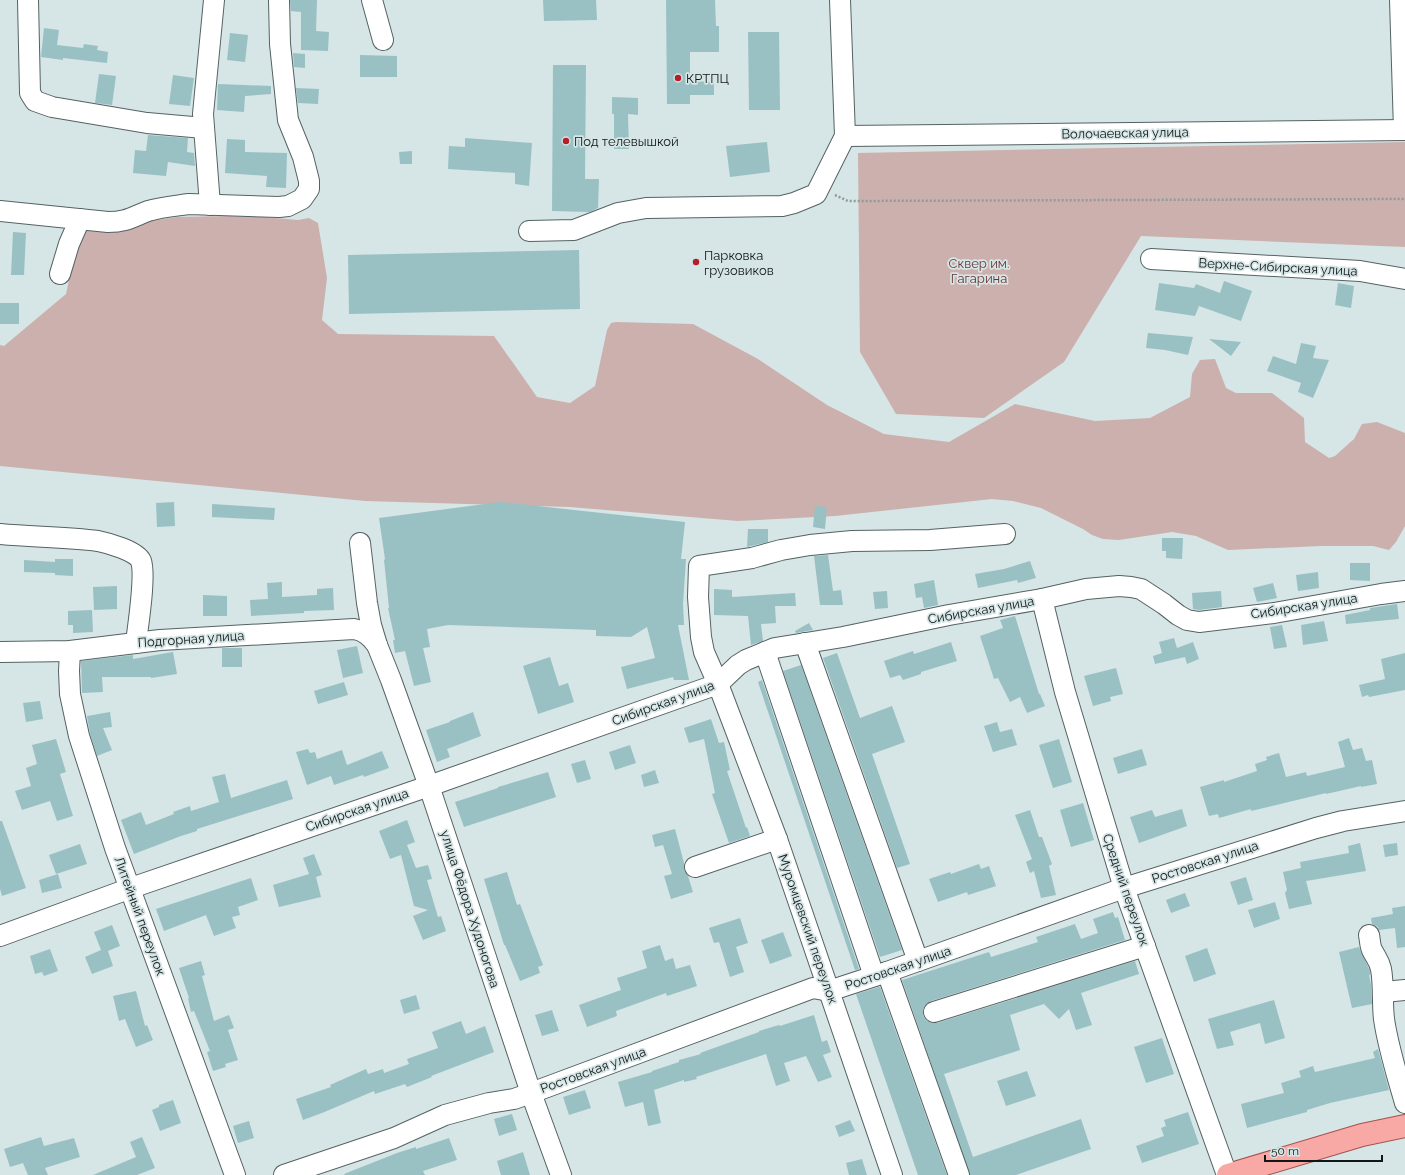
<svg xmlns="http://www.w3.org/2000/svg" width="1405" height="1175" font-family="Raleway,sans-serif">
	<rect width="100%" height="100%" fill="#d6e5e6"/>
	<!-- green -->
	<g fill="#ccb0ad">
		<path d="M1405 142V247L1141 236 1064 362 984 418 896 414 860 352 858 153Z"/>
		<path d="M227 216 264 217 298 220 309 218 318 223 327 278 322 320 338 334 494 336 537 397 570 403 595 386 607 330 611 323 616 322 693 324 758 359 827 405 884 434 949 442 1015 404 1095 421 1150 418 1190 397 1192 374 1200 360 1215 359 1226 388 1236 393H1272L1304 418 1305 442 1329 458 1335 456 1354 439 1362 424 1377 422 1405 433V526L1396 542 1389 550 1373 546H1321L1228 550 1196 536 1172 532 1119 540 1103 539 1092 535 1083 529 1041 508 1013 501 992 499 835 516 738 521 570 507 365 501 0 466V345L4 346 66 294 77 244 86 231 177 217Z"/>
	</g>
	<!-- building -->
	<g fill="#99c1c4">
		<path d="M290 0H317L316 31 329 32 328 51 301 50V12L291 11Z"/>
		<path d="M543 0H596L597 20 544 21Z"/>
		<path d="M666 0H715L716 26H719V52H690V81L714 82V95H690V104H667Z"/>
		<path d="M44 28 59 30 57 45 83 48 84 44 98 46 97 50 108 52 107 63 63 58V60L41 57Z"/>
		<path d="M748 32H779L780 110H749Z"/>
		<path d="M230 33 248 35 245 62 227 60Z"/>
		<path d="M293 53 305 54V68L294 67Z"/>
		<path d="M360 55 397 56V77H360Z"/>
		<path d="M553 65H586L585 179H599L598 208 590 212 552 211Z"/>
		<path d="M99 74 116 76 112 105 95 103Z"/>
		<path d="M173 75 194 78 190 106 169 104Z"/>
		<path d="M218 84 271 86V94L245 96 244 112 217 110Z"/>
		<path d="M296 88 319 89 318 104 298 103Z"/>
		<path d="M612 97 638 98V115L628 114 629 149H614V114H612Z"/>
		<path d="M148 135 188 138 187 152 194 153 195 166 168 162 166 176 133 173 135 150 146 151Z"/>
		<path d="M465 138 532 143 529 186 515 184V173L448 169 449 146 465 147Z"/>
		<path d="M227 139 245 140V152L287 153 286 188 266 187 267 176 225 173Z"/>
		<path d="M767 142 770 172 730 177 726 146Z"/>
		<path d="M412 151V164H400L399 152Z"/>
		<path d="M13 232 26 233 24 275H11Z"/>
		<path d="M579 250 580 309 349 314 348 255Z"/>
		<path d="M1224 281 1252 291 1241 321 1199 306 1195 316 1155 310 1159 283 1194 288 1196 284 1220 293Z"/>
		<path d="M1338 283 1354 286 1351 308 1335 305Z"/>
		<rect x="0" y="303" width="19" height="21"/>
		<path d="M1148 333 1193 337 1188 355 1165 350 1146 348Z"/>
		<path d="M1209 339 1241 342 1231 356Z"/>
		<path d="M1301 343 1316 346 1313 358 1329 360 1313 398 1298 392 1301 383 1267 371 1273 356 1296 364Z"/>
		<path d="M174 502 175 526 157 527 156 503Z"/>
		<path d="M500 502 685 522 681 559H686L683 604 684 625H678L689 680H674L673 677 627 689 621 667 655 658 647 627 631 637 596 636V630L448 625 427 629 430 647 423 648 431 682 414 686 405 651 395 653 393 640H395L388 608H389L384 560 385 559 379 518Z"/>
		<path d="M212 504 275 508 274 520 212 517Z"/>
		<path d="M815 506 827 507 825 529 813 527Z"/>
		<path d="M748 529H768V542L747 547Z"/>
		<path d="M1162 538H1183L1182 559 1166 558V551H1162Z"/>
		<path d="M828 555 833 591 841 590 843 605H820L814 556Z"/>
		<path d="M55 559H73V576L55 575V573L24 572V560L55 562Z"/>
		<path d="M1030 561 1036 578 1018 583 1017 580 978 588 975 574 1004 569Z"/>
		<path d="M1350 563H1370V581L1350 580Z"/>
		<path d="M1318 572 1319 588 1298 591 1296 575Z"/>
		<path d="M934 580 938 605 924 608 922 597 916 598 914 584Z"/>
		<path d="M282 582V597L317 595V589L333 588 334 610 304 611V613L251 616 250 600 268 599 267 583Z"/>
		<path d="M1273 583 1277 598 1257 602 1253 588Z"/>
		<path d="M117 586V609L94 610 93 587Z"/>
		<path d="M714 589 732 590V597L795 593 796 606H775L776 623 761 624 763 641 751 645 748 616 714 615Z"/>
		<path d="M887 591 888 608 875 609 873 592Z"/>
		<path d="M1221 591 1222 607 1199 610 1193 609 1192 593Z"/>
		<path d="M203 595 227 596V616H203Z"/>
		<path d="M1397 604 1399 619 1346 624 1345 615 1370 610V608Z"/>
		<path d="M92 610 93 632 73 633V625H68V611Z"/>
		<path d="M1015 616 1039 694H1040L1045 706 1027 713 1020 697 1010 702 998 678 994 679 980 636 1003 628 1000 620Z"/>
		<path d="M1324 621 1328 641 1303 645 1301 625Z"/>
		<path d="M809 623 813 630 796 633 795 631Z"/>
		<path d="M1282 625 1287 647 1274 649 1270 627Z"/>
		<path d="M1174 638 1177 648 1193 642 1199 659 1187 664 1185 657 1155 664 1153 656 1162 653 1159 642Z"/>
		<path d="M951 642 957 661 921 672V674L903 680 900 675 890 678 884 661 913 651 914 654Z"/>
		<path d="M357 646 363 673 343 678 337 650Z"/>
		<rect x="222" y="648" width="20" height="19"/>
		<path d="M173 652 177 674 151 678V677H102L103 692 82 693 81 661 133 655V659Z"/>
		<path d="M837 653 860 718 892 706 905 742 872 754 910 864 897 868 823 658Z"/>
		<path d="M1405 653V690L1369 697 1368 695 1362 697 1359 685 1385 679 1381 659Z"/>
		<path d="M550 657 559 686 568 683 574 702 538 714 523 666Z"/>
		<path d="M801 665 902 950 880 957 783 671Z"/>
		<path d="M1116 668 1123 694 1110 697 1111 701 1093 706 1084 676Z"/>
		<path d="M762 680 859 969 855 970 758 682Z"/>
		<path d="M344 682 348 695 318 704 314 691Z"/>
		<path d="M40 701 43 719 26 722 23 703Z"/>
		<path d="M110 712 112 727 103 728 112 750 97 756 90 734 87 716Z"/>
		<path d="M473 712 481 736 447 749 450 757 437 762 426 730 450 722V721Z"/>
		<path d="M711 719 719 743 724 742 730 770 727 771 746 828 747 827 750 836 729 843 712 794 715 793 704 739 689 743 684 728Z"/>
		<path d="M997 722 1000 732 1012 729 1017 745 993 752 984 726Z"/>
		<path d="M1349 738 1353 750 1362 748 1366 761 1372 760 1377 784 1361 787V786L1326 794V793L1251 811V809L1219 818 1218 814 1209 816 1200 787 1224 780V782L1257 771 1255 764 1267 760 1266 757 1279 753 1286 777 1306 772 1307 776 1345 767 1338 742Z"/>
		<path d="M56 739 66 772 60 774 73 816 57 821 50 801 22 810 15 791 31 786 26 768 37 764 32 745Z"/>
		<path d="M1059 739 1072 782 1053 788 1039 745Z"/>
		<path d="M630 745 636 763 615 770 609 752Z"/>
		<path d="M308 749 310 753 315 752 317 759 342 750 347 765 382 751 389 768 364 777 363 775 334 785 331 776 307 785 296 752Z"/>
		<path d="M1142 749 1147 765 1118 774 1113 758Z"/>
		<path d="M585 760 591 779 577 783 571 764Z"/>
		<path d="M655 770 659 783 644 787 641 775Z"/>
		<path d="M548 772 556 797 464 827 455 802 498 788V787Z"/>
		<path d="M225 774 231 798 287 780 293 799 197 829V831L181 836 134 854 121 820 141 812 146 825 174 814 173 812 190 806 191 811 219 802 212 777Z"/>
		<path d="M1083 803 1094 840 1071 847 1060 810Z"/>
		<path d="M1182 809 1187 826 1139 843 1130 817 1152 810 1155 817Z"/>
		<path d="M1030 810 1039 837H1042L1052 864 1049 866 1056 895 1041 898 1034 871 1030 873 1026 862 1032 859 1015 815Z"/>
		<path d="M407 820 415 842 407 845 416 868 428 865 432 879 427 880 438 917 441 916 446 931 423 940 413 916 428 910 414 906 401 855 390 859 379 831Z"/>
		<path d="M0 821H2L26 888 2 896 0 889Z"/>
		<path d="M675 829 684 863V870L688 876 693 892 671 899 664 876 672 874 663 845 655 847 652 835Z"/>
		<path d="M1360 843 1366 871 1306 881 1312 904 1289 909 1285 893 1287 890 1283 872 1301 868 1300 862 1349 853 1348 846Z"/>
		<path d="M1397 843 1398 855 1385 857 1383 845Z"/>
		<path d="M80 844 87 864 56 874 49 855Z"/>
		<path d="M314 854 322 875 316 877 321 897 279 907 273 885 309 874 303 858Z"/>
		<path d="M979 864 981 869 989 866 996 886 968 895 967 892 938 902 929 879 950 872 951 874Z"/>
		<path d="M507 872 517 905 520 904 543 965 538 967 540 973 520 981 505 945H504L484 879Z"/>
		<path d="M58 874 62 888 42 893 39 880Z"/>
		<path d="M1246 877 1253 900 1238 905 1230 882Z"/>
		<path d="M251 878 258 900 238 907 240 915 232 917 236 928 214 936 206 915 164 931 156 909Z"/>
		<path d="M1185 893 1190 906 1171 913 1166 900Z"/>
		<path d="M1275 902 1280 919 1254 928 1248 910Z"/>
		<path d="M1405 906V947L1397 948 1395 928 1379 930 1378 927 1372 924 1371 918 1393 914 1392 908Z"/>
		<path d="M1113 912 1115 918 1118 917 1125 940 931 1001 925 1005 923 1010V1016L926 1020 931 1023H937L1135 961 1139 974 1081 993 1092 1025 1076 1030 1069 1009 1059 1019 1044 1004 1010 1015 1020 1050 944 1074 973 1157 1081 1119 1091 1149 1016 1175H970L902 980 989 952 991 957 1038 942 1036 937 1075 924 1081 939 1098 933 1093 919Z"/>
		<path d="M740 918 748 943 736 947 744 972 730 977 719 942 714 943 709 928Z"/>
		<path d="M112 925 120 946 108 951 113 966 92 974 85 957 101 950 94 932Z"/>
		<path d="M783 932 792 956 770 964 761 940Z"/>
		<path d="M660 945 665 961 673 958 676 969 690 965 697 986 667 996 666 993 616 1011 617 1016 587 1027 579 1005 621 990 617 978 647 968 642 951Z"/>
		<path d="M1359 947 1370 971V975H1369L1371 985 1372 1004 1352 1008 1339 952Z"/>
		<path d="M1207 948 1216 974 1194 982 1185 956Z"/>
		<path d="M50 949 58 971 44 976 42 972 35 974 30 956Z"/>
		<path d="M201 961 205 975 202 976 214 1021 229 1015 234 1028 228 1030 238 1060 225 1064 226 1067 213 1071 207 1052 210 1051 194 1011 191 1012 188 998H189L179 968Z"/>
		<path d="M879 987H880L947 1175H918L856 994Z"/>
		<path d="M136 991 145 1026 147 1025 153 1040 136 1047 125 1019 119 1021 113 996Z"/>
		<path d="M416 995 420 1009 404 1014 400 1000Z"/>
		<path d="M1274 1000 1285 1038 1265 1044 1260 1023 1230 1032 1234 1045 1217 1049 1208 1019Z"/>
		<path d="M552 1010 559 1031 542 1036 535 1015Z"/>
		<path d="M814 1015 822 1042 827 1040 831 1052 823 1055 832 1077 818 1082 806 1056 784 1063 790 1081 776 1086 766 1054 696 1077 697 1079 684 1082V1080L654 1090 661 1123 648 1126 643 1102 625 1107 618 1082 652 1072V1071L679 1062V1060L701 1054 700 1053 759 1032V1031L779 1025 780 1026Z"/>
		<path d="M461 1021 466 1034 485 1026 494 1052 431 1076 432 1077 407 1087 405 1084 375 1094 374 1091 322 1113 303 1120 296 1099 331 1087 330 1085 366 1069 368 1074 383 1069 384 1073 409 1064 407 1059 438 1048 432 1032Z"/>
		<path d="M1162 1038 1174 1074 1146 1083 1134 1047Z"/>
		<path d="M1378 1049 1389 1090 1330 1103 1307 1110V1112L1247 1128 1241 1104 1284 1093 1281 1083 1301 1077 1299 1071 1313 1066 1315 1072 1375 1058 1373 1052Z"/>
		<path d="M1027 1071 1036 1096 1006 1106 997 1081Z"/>
		<path d="M585 1090 591 1108 569 1115 563 1097Z"/>
		<path d="M173 1100 181 1123 160 1131 152 1110 159 1107V1105Z"/>
		<path d="M1188 1112 1199 1144 1142 1163 1136 1146 1164 1136 1161 1128 1166 1126 1164 1120Z"/>
		<path d="M512 1114 517 1130 499 1136 494 1119Z"/>
		<path d="M850 1120 855 1131 839 1137 835 1126Z"/>
		<path d="M249 1121 254 1138 238 1143 233 1126Z"/>
		<path d="M41 1137 44 1146 74 1138 80 1157 45 1168 48 1175H28L23 1163 10 1167 4 1149Z"/>
		<path d="M142 1137 155 1168 137 1175H93L136 1157 130 1142Z"/>
		<path d="M449 1138 457 1160 423 1171 425 1175H345L344 1174 397 1153 416 1147V1149Z"/>
		<path d="M523 1152 530 1175H501L497 1161Z"/>
		<path d="M862 1159 867 1175H849L846 1163Z"/>
	</g>
	<g fill="none" stroke-linecap="round" stroke-linejoin="round">
		<defs>
			<g id="minor">
				<path d="M28 0 30 93 35 101 52 107 147 123 204 128"/>
				<path d="M372 0 383 40"/>
				<path d="M1400 0 1404 130"/>
				<path d="M845 136 1405 130"/>
				<path d="M210 205 203 114 214 0"/>
				<path d="M0 211 108 222C127 222 132 217 148 211 161 207 175 206 189 204L279 207 288 206 302 199 309 189V181L303 157 288 120 280 44 279 0"/>
				<path d="M529 231 574 230 618 213 646 208 782 206 794 203 816 194 845 136 840 0"/>
				<path d="M1151 259 1360 271 1405 279"/>
				<path d="M60 274 69 244 80 219"/>
				<path d="M0 534C32 537 66 537 98 541 108 543 137 551 141 561 146 576 138 625 136 643"/>
				<path d="M360 543 367 603 371 625 377 645 391 680 429 786 531 1093 561 1175"/>
				<path d="M1042 599 1065 692 1124 888 1227 1175"/>
				<path d="M805 643 918 961"/>
				<path d="M70 651 69 671 70 694 79 736 115 848 235 1175"/>
				<path d="M0 652 70 651 160 640 354 629C365 631 370 636 377 645"/>
				<path d="M765 652 874 976"/>
				<path d="M695 867 777 839"/>
				<path d="M1369 935C1370 940 1370 946 1372 950 1376 958 1379 960 1381 969 1384 986 1382 1002 1384 1019 1388 1047 1397 1075 1405 1103"/>
				<path d="M0 936 131 888 429 786 718 684 738 665 746 660 775 648 843 637 949 615 1042 599 1086 589 1119 586 1131 587 1141 589 1164 604 1178 615 1187 620 1199 622 1274 613 1381 594 1405 591"/>
				<path d="M887 972 959 1175"/>
				<path d="M1384 992 1405 990"/>
				<path d="M934 1012 1145 946"/>
				<path d="M284 1175 394 1138 445 1115 489 1103 514 1099 531 1093 813 988 829 991 887 972 1124 888 1316 828 1343 821 1405 811"/>
				<path d="M892 1175 777 839 718 684 704 652 701 637 698 597 699 566 752 558 781 550 810 545 852 541 930 540 1005 534"/>
			</g>
			<path id="major" d="M1228 1175 1362 1135 1405 1126"/>
		</defs>
		<!-- minor casing -->
		<use href="#minor" stroke="#556263" stroke-width="22"/>
		<!-- major casing -->
		<use href="#major" stroke="#a4514c" stroke-width="24"/>
		<!-- path -->
		<path stroke="#8f9b9b" stroke-width="2.5" stroke-dasharray="2 2" stroke-linecap="butt" d="M835 195 848 201 1405 199"/>
		<!-- minor -->
		<use href="#minor" stroke="#fff" stroke-width="20"/>
		<!-- major -->
		<use href="#major" stroke="#f8a9a5" stroke-width="22"/>
	</g>
	<!-- markers -->
	<g fill="#b22127" stroke="#d6e5e6" stroke-width="1.5">
		<circle cx="678" cy="78" r="4"/>
		<circle cx="566" cy="141" r="4"/>
		<circle cx="696" cy="262" r="4"/>
	</g>
	<g text-anchor="middle" dominant-baseline="central" stroke-width="3.5" stroke-linejoin="round" paint-order="stroke">
		<!-- poi labels -->
		<g font-size="13" fill="#111717" stroke="#d6e5e6" text-anchor="start">
			<text x="686" y="78">КРТПЦ</text>
			<text x="574" y="141">Под телевышкой</text>
			<text x="704" y="255">Парковка<tspan x="704" dy="15">грузовиков</tspan></text>
		</g>
		<!-- street labels -->
		<g font-size="13" fill="#111717" stroke="#d6e5e6">
			<text transform="translate(1125 133) rotate(-1)">Волочаевская улица</text>
			<text transform="translate(1278 267) rotate(3)">Верхне-Сибирская улица</text>
			<text transform="translate(1304 606) rotate(-9)">Сибирская улица</text>
			<text transform="translate(981 610) rotate(-10)">Сибирская улица</text>
			<text transform="translate(191 639) rotate(-4)">Подгорная улица</text>
			<text transform="translate(663 703) rotate(-20)">Сибирская улица</text>
			<text transform="translate(357 810) rotate(-19)">Сибирская улица</text>
			<text transform="translate(1205 862) rotate(-18)">Ростовская улица</text>
			<text transform="translate(1126 890) rotate(71)">Средний переулок</text>
			<text transform="translate(470 909) rotate(72)">улица Фёдора Худоногова</text>
			<text transform="translate(140 916) rotate(70)">Литейный переулок</text>
			<text transform="translate(808 929) rotate(71)">Муромцевский переулок</text>
			<text transform="translate(898 968) rotate(-19)">Ростовская улица</text>
			<text transform="translate(593 1070) rotate(-20)">Ростовская улица</text>
		</g>
		<!-- park labels -->
		<g font-size="13" fill="#683532" stroke="#d6e5e6">
			<text x="979" y="263">Сквер им.<tspan x="979" dy="15">Гагарина</tspan></text>
		</g>
	</g>
	<!-- scale -->
	<path d="M1265 1155v6h117v-6" fill="none" stroke="#111717" stroke-width="2"/>
	<text x="1271" y="1155" font-size="12" fill="#111717" stroke="#d6e5e6" stroke-width="3" paint-order="stroke">50 m</text>
</svg>
